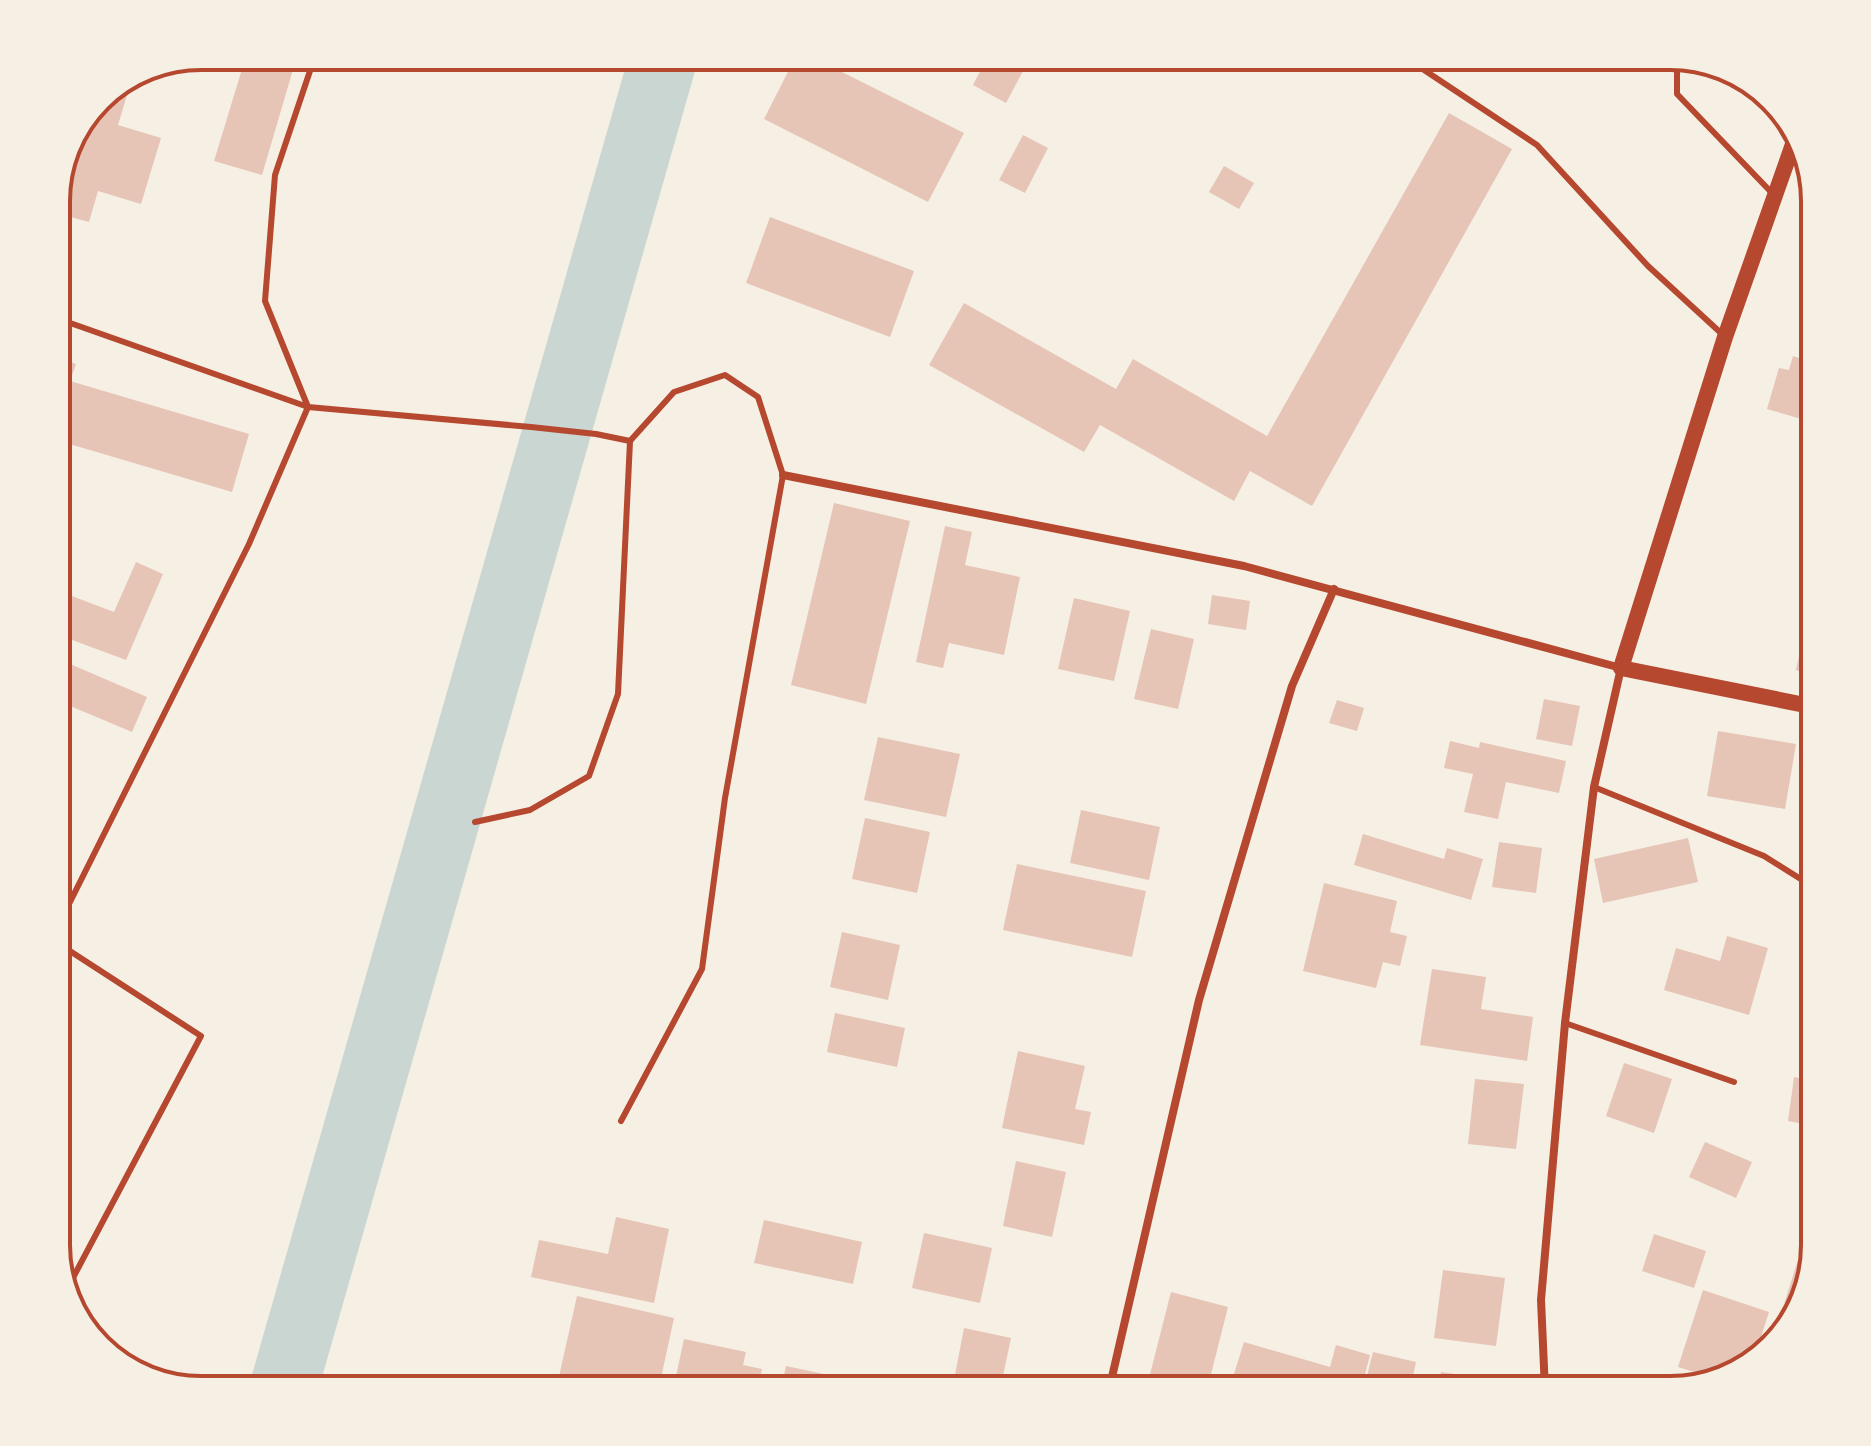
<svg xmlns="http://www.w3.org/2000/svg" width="1871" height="1446" font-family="'Playfair Display',serif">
	<rect width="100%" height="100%" fill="#f6efe4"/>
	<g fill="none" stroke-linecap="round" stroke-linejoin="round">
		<!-- river -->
		<path stroke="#c9d6d2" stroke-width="68" d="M283 1390 664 56"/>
	</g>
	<!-- building -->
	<g fill="#e6c5b7">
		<path d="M246 56H297L262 175 214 161Z"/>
		<path d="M796 56H810L964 133 928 202 764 119Z"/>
		<path d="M920 56H950L944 68Z"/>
		<path d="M988 56H1031L1006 103 973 85Z"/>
		<path d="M131 82 118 125 161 138 141 204 98 191 89 222 56 213V191L71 137 105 92Z"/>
		<path d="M1449 113 1512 149 1312 506 1250 471 1234 501 1100 425 1084 452 929 365 964 303 1116 389 1133 359 1267 436Z"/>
		<path d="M1023 135 1048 148 1025 193 999 180Z"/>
		<path d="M1224 166 1254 183 1239 209 1209 192Z"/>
		<path d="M770 217 914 271 890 337 746 283Z"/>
		<path d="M56 356 76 364 70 381 249 434 232 492 56 440Z"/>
		<path d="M1793 356 1815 363V423L1767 409 1779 368 1789 370Z"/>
		<path d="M834 503 910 521 866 704 791 685Z"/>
		<path d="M945 526 972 532 965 565 1020 577 1004 655 949 643 943 668 916 662Z"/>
		<path d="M136 562 163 574 126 660 56 634V590L114 612Z"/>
		<path d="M1212 595 1250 601 1246 630 1208 624Z"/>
		<path d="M1074 598 1130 611 1114 681 1058 669Z"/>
		<path d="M1151 629 1194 639 1178 709 1134 699Z"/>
		<path d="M1802 642 1815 644V675L1796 670Z"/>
		<path d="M56 658 147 697 132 732 56 700Z"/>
		<path d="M1544 699 1580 706 1572 746 1536 739Z"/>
		<path d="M1337 700 1364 708 1357 731 1329 723Z"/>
		<path d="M1718 731 1796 744 1785 809 1707 796Z"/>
		<path d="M878 737 960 754 946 817 864 800Z"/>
		<path d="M1450 741 1479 748 1480 742 1566 761 1559 793 1506 782 1498 819 1464 812 1473 774 1444 768Z"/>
		<path d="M1813 754H1815V782L1809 781Z"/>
		<path d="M1081 810 1160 827 1149 880 1070 863Z"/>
		<path d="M865 818 930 832 917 893 852 879Z"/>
		<path d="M1363 834 1444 859 1447 848 1483 859 1471 900 1354 865Z"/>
		<path d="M1688 838 1698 882 1603 903 1594 859Z"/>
		<path d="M1499 842 1542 848 1536 893 1492 887Z"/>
		<path d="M1017 864 1146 891 1132 957 1003 930Z"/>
		<path d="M1324 883 1397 901 1390 932 1407 936 1400 966 1383 962 1376 988 1303 971Z"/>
		<path d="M842 932 900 945 888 1000 830 987Z"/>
		<path d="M1727 936 1768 948 1749 1015 1664 990 1676 948 1720 961Z"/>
		<path d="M1432 969 1486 977 1481 1009 1533 1017 1527 1061 1420 1045Z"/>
		<path d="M835 1013 905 1028 897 1067 827 1052Z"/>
		<path d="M1018 1051 1085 1066 1075 1109 1091 1112 1084 1145 1002 1128Z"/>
		<path d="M1624 1063 1672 1079 1654 1133 1606 1116Z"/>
		<path d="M1794 1077 1815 1081V1126L1788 1121Z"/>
		<path d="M1475 1079 1524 1084 1516 1149 1468 1144Z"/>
		<path d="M1705 1142 1752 1162 1736 1198 1689 1177Z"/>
		<path d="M1016 1161 1066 1172 1052 1237 1003 1226Z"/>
		<path d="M616 1217 669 1229 654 1303 531 1277 539 1240 608 1254Z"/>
		<path d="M764 1220 862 1242 853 1284 754 1263Z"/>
		<path d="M924 1233 992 1248 980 1303 912 1288Z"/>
		<path d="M1654 1234 1706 1251 1694 1288 1642 1271Z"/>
		<path d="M1804 1241 1815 1246 1785 1334 1771 1345Z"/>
		<path d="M1443 1270 1505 1278 1496 1346 1434 1338Z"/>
		<path d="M1703 1290 1769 1312 1754 1359 1734 1375 1717 1379 1678 1367Z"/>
		<path d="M1171 1292 1228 1307 1207 1390H1146Z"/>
		<path d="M577 1296 674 1318 661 1378 652 1376 649 1390H556Z"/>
		<path d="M964 1328 1011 1338 1001 1385 955 1375Z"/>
		<path d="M684 1339 746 1352 743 1365 762 1369 757 1390H673Z"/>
		<path d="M1244 1342 1330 1367 1336 1345 1370 1355 1363 1382 1390 1390H1278L1233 1377Z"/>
		<path d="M1373 1352 1416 1362 1410 1390 1366 1380Z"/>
		<path d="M786 1366 866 1383 865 1390H781Z"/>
		<path d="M1441 1372 1495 1380 1493 1390H1438Z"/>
	</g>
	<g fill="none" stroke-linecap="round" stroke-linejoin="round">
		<!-- service -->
		<g stroke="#b5482f" stroke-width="6">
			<path d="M315 56 275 175 265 301 308 407 531 427 596 434 630 441 674 392 725 375 758 397 783 475 725 798 702 969 621 1121"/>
			<path d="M1403 56 1537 145 1648 266 1722 334"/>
			<path d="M1677 58V94L1772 193"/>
			<path d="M1594 787 1764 856 1815 888"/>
			<path d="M475 822 530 810 589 776 618 694 630 441"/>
			<path d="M56 930 249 544 308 407 56 318"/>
			<path d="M56 942 201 1036 66 1291"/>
			<path d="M1565 1023 1734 1082"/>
		</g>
		<!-- minor -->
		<g stroke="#b5482f" stroke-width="8">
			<path d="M783 475 1244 566 1621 668 1594 787 1565 1023 1541 1300 1545 1390"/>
			<path d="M1109 1390 1199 1000 1292 686 1334 589"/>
		</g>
		<!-- secondary -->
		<path stroke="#b5482f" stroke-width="16" d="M1797 133 1725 337 1621 668 1815 707"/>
	</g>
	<!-- crop -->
	<path d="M0 0H1871V1446H0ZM201 70H1670A131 131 0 0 1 1801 201V1245A131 131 0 0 1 1670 1376H201A131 131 0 0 1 70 1245V201A131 131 0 0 1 201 70Z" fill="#f6efe4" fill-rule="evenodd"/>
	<path fill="none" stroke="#b5482f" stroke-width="4" d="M201 70H1670A131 131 0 0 1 1801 201V1245A131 131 0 0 1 1670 1376H201A131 131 0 0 1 70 1245V201A131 131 0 0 1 201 70Z"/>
</svg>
